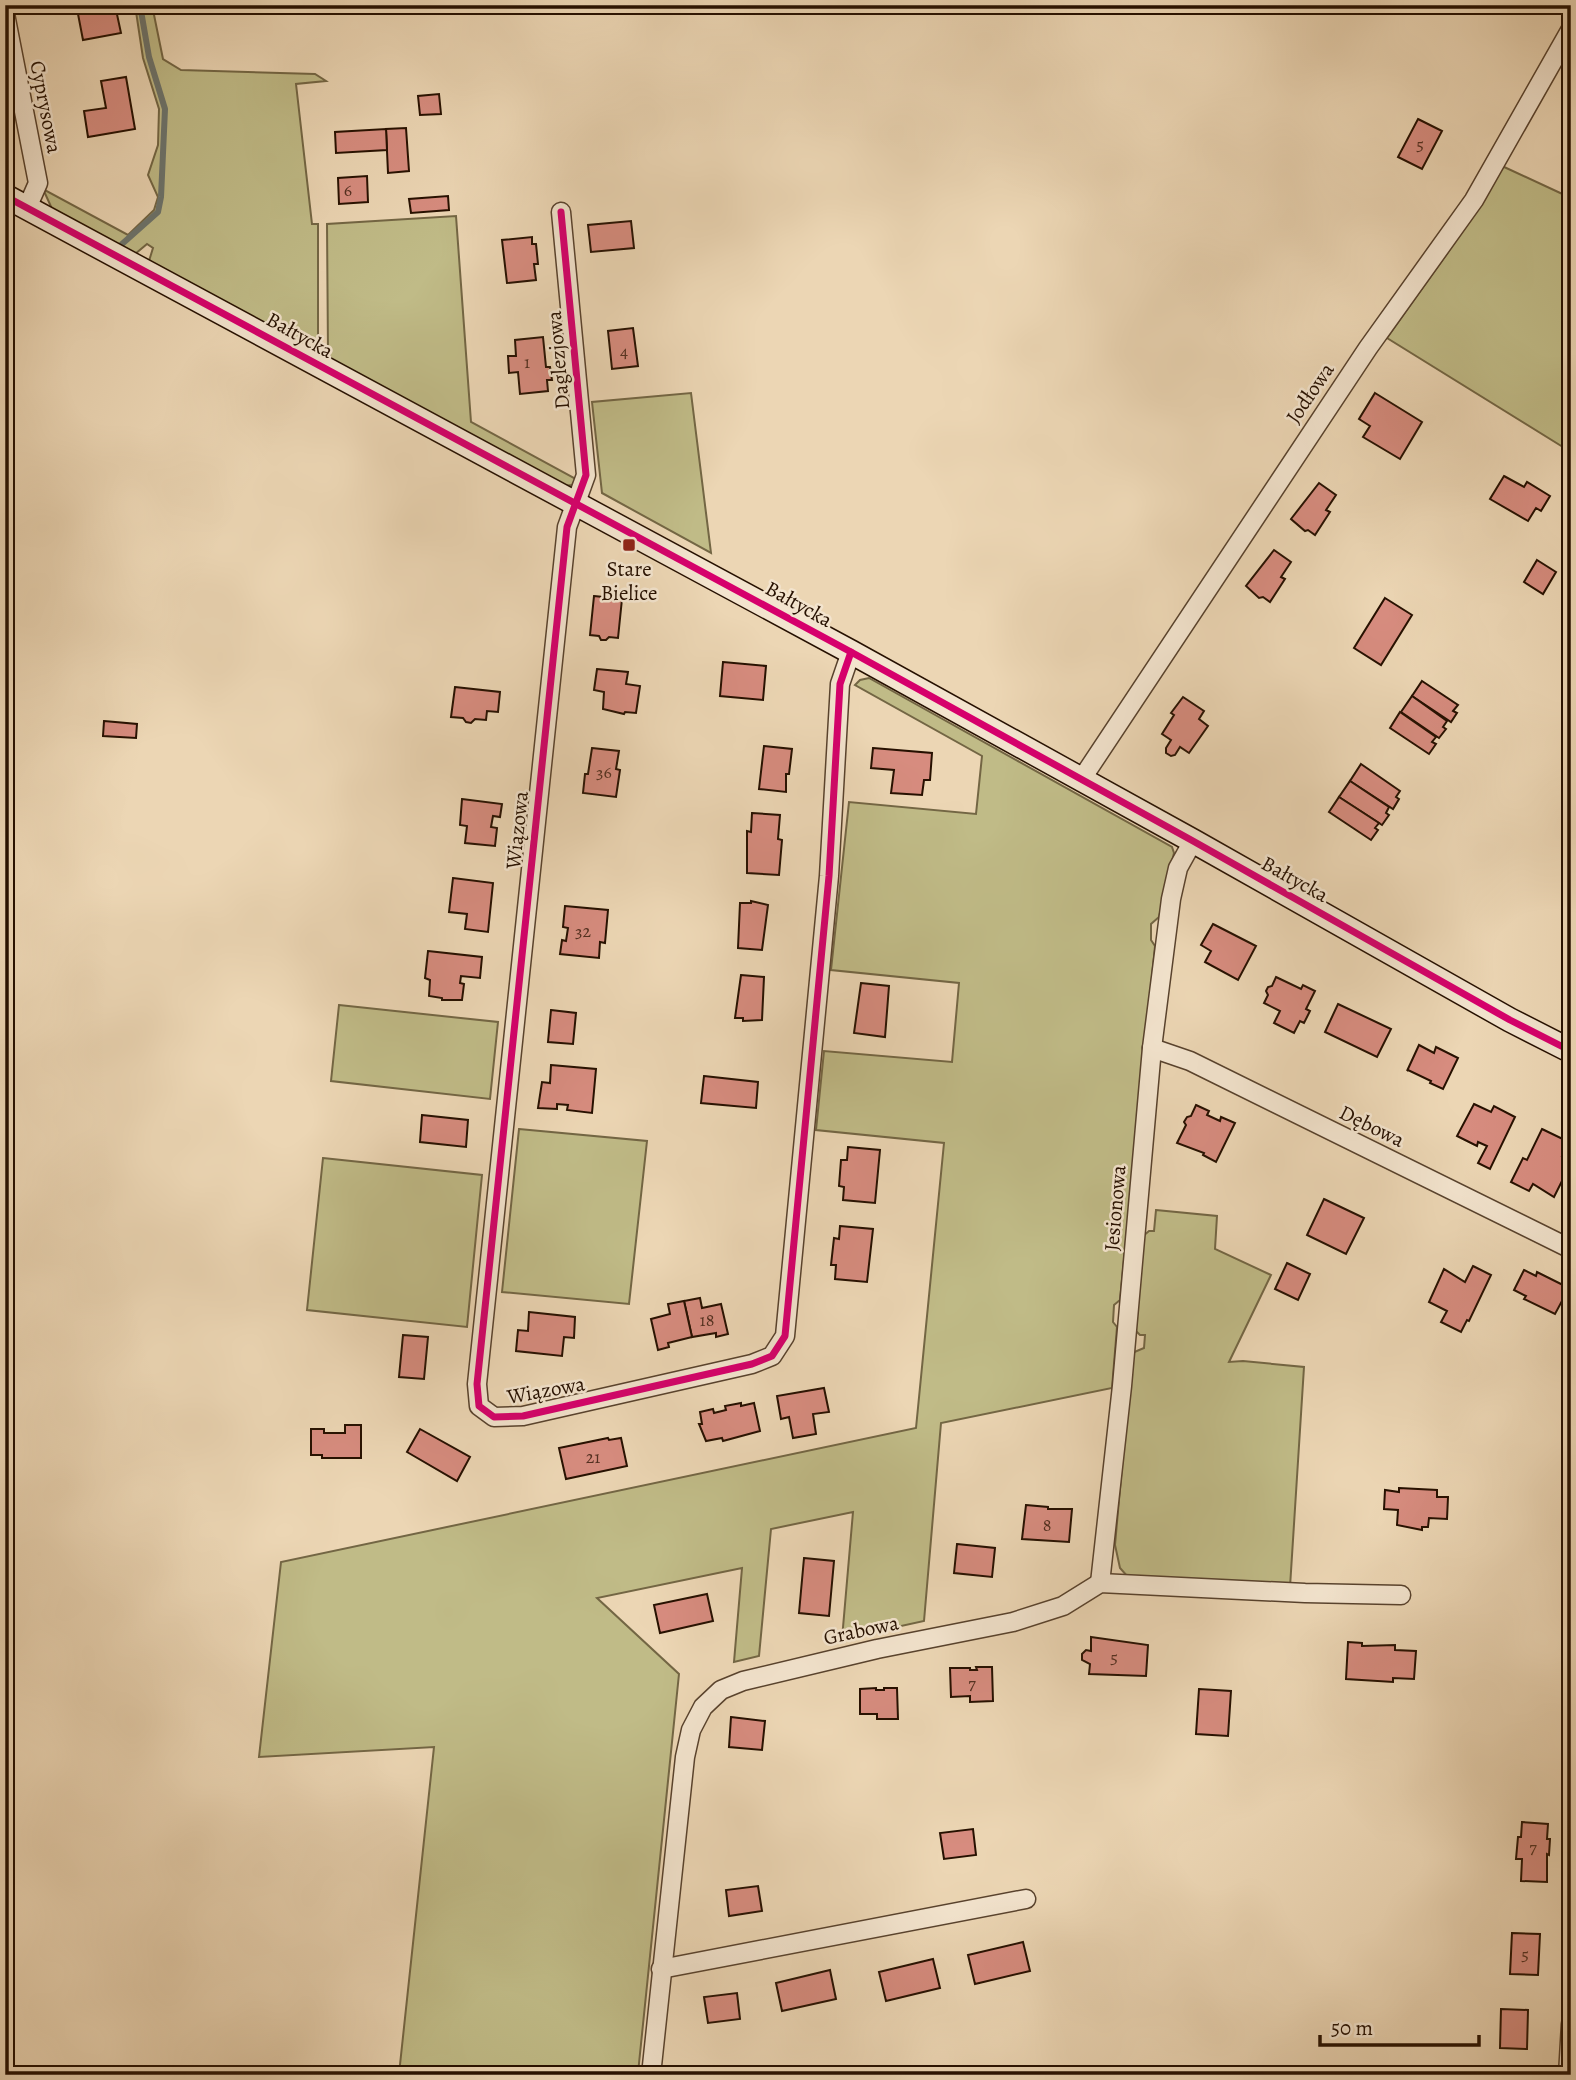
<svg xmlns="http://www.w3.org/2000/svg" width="1576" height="2080" font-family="Alegreya,serif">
	<rect width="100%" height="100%" fill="#ecd6b4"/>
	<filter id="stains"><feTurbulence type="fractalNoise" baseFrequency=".00286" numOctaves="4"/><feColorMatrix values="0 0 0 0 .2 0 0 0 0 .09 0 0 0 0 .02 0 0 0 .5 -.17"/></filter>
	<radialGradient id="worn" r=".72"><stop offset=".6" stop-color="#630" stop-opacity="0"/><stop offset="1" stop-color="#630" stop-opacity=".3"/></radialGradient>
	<!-- green -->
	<g fill="#c0bb87" stroke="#736644" stroke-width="2">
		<path d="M135 5H152L163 59 181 70 315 74 326 81 296 84 312 224H318V338L311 346 304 348 149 261 153 248 147 244 135 254 53 211 43 189 128 235 154 210 158 197 148 175 158 145 159 109 143 58Z"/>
		<path d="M1502 166 1571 198V452L1387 338 1448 252Z"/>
		<path d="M456 216 471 422 576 479 572 485 563 486 333 363 328 352 327 224Z"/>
		<path d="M691 393 711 553 602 493 592 402Z"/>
		<path d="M869 678 1172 847 1174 853 1159 917 1151 924V940L1155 946 1120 1300 1114 1305 1113 1322 1117 1327 1112 1388 941 1423 924 1621 842 1639 853 1512 771 1529 759 1656 734 1662 742 1568 597 1598 679 1674 638 2073 445 2075 444 2072 399 2074 434 1747 259 1757 281 1562 916 1428 944 1143 816 1130 824 1051 952 1062 959 983 831 970 849 802 976 814 982 756 855 685 860 680Z"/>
		<path d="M339 1005 498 1022 490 1099 331 1081Z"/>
		<path d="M519 1129 647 1141 629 1304 502 1292Z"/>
		<path d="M323 1158 482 1175 467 1327 307 1310Z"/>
		<path d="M1156 1210 1217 1216 1215 1249 1271 1275 1229 1362 1243 1361 1304 1367 1290 1587 1128 1577 1120 1568 1115 1545 1132 1353 1144 1348 1145 1335H1140L1134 1329 1142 1237 1149 1231H1154Z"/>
	</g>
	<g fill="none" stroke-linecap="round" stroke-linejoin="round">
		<!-- stream -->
		<path stroke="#6c746d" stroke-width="6" d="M122 244 158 212 161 197 165 109 149 57 140 5"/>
	</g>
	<!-- building -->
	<g fill="#d78c7f" stroke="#261000" stroke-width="2">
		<path d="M94 5H115L121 33 83 40 78 14 95 10Z"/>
		<path d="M126 77 135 129 88 137 84 111 106 108 101 81Z"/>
		<path d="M439 94 441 114 420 115 418 96Z"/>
		<path d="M1418 119 1442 131 1422 169 1398 157Z"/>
		<path d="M406 128 409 171 388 173 386 129Z"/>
		<path d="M386 129 387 150 336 153 335 132Z"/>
		<path d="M367 176 368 202 339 204 338 178Z"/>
		<path d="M448 196 449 210 411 213 409 199Z"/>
		<path d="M631 221 634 248 591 252 588 225Z"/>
		<path d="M532 237V244H536L538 264H534L536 280 507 283 502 240Z"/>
		<path d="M633 328 638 366 612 369 608 331Z"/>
		<path d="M543 337 546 367H550L552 380H547L548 391 520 394 518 372 509 373 508 356H516L515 340Z"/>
		<path d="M1375 393 1422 422 1400 459 1363 437 1370 426 1359 419Z"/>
		<path d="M1504 476 1524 487 1527 482 1550 496 1541 511 1536 508 1528 521 1490 499Z"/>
		<path d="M1319 483 1336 495 1326 510 1330 512 1315 535 1308 530 1305 531 1291 519Z"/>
		<path d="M1274 550 1291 562 1281 577 1285 579 1270 602 1263 597 1259 598 1246 586Z"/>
		<path d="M1537 560 1556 572 1543 594 1524 582Z"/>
		<path d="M594 596 622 599 618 638 609 637 606 640H601L599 636 590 635Z"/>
		<path d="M1385 598 1412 615 1381 665 1354 648Z"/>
		<path d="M723 662 766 666 763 700 720 696Z"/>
		<path d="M597 669 628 672 626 684 640 686 636 713 625 712 624 714 603 709 604 692 594 690Z"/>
		<path d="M1422 681 1458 705 1453 711 1457 713 1451 722 1412 696Z"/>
		<path d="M455 687 500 692 498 712 487 711 486 720 475 719 471 723 466 722 463 718 451 717Z"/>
		<path d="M1412 696 1447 721 1443 727 1446 729 1439 738 1401 712Z"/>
		<path d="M1183 697 1204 711 1199 719 1208 726 1189 753 1180 747 1175 755 1171 756 1166 753V748L1171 740 1162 734 1174 715 1171 713Z"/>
		<path d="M1400 712 1436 737 1432 742 1436 744 1429 754 1390 728Z"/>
		<path d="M104 721 137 724 136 738 103 736Z"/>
		<path d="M764 746 792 749 789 774H786V792L759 789Z"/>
		<path d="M592 748 619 751 616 769 620 770 616 797 583 793 585 774H588Z"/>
		<path d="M873 748 932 753 930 780H924L922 795 891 793 894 770 871 768Z"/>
		<path d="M1361 764 1400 791 1396 797 1399 799 1393 809 1350 781Z"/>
		<path d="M1350 781 1389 807 1386 813 1389 815 1382 825 1339 797Z"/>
		<path d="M1339 797 1379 823 1375 828 1378 830 1371 840 1329 812Z"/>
		<path d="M462 799 502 804 500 817 493 816 491 827 497 828 495 846 465 843 467 826 460 825Z"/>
		<path d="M752 813 780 815 778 839 782 840 779 875 747 873V831L751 832Z"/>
		<path d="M453 878 493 883 488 932 465 929 467 914 449 912Z"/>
		<path d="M751 901 768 905 762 950 738 948 740 903H751Z"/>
		<path d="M565 906 608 910 605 943 600 942 599 958 560 954 562 940 566 941 568 928 563 927Z"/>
		<path d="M1213 924 1256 946 1238 980 1205 962 1211 951 1201 945Z"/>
		<path d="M428 951 482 957 480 978 461 976 460 983 464 984 462 1000H442V998L429 996 430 980 425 978Z"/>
		<path d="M741 975 764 977 762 1020 743 1021V1018H735Z"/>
		<path d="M1276 977 1301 989 1303 985 1315 991 1306 1009 1310 1011 1304 1023 1300 1021 1294 1033 1274 1023 1280 1011 1264 1003 1268 995 1266 991 1268 987 1272 986Z"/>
		<path d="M861 983 889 986 885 1037 854 1033Z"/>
		<path d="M1338 1004 1391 1029 1377 1057 1325 1032Z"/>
		<path d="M551 1010 576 1013 573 1044 548 1042Z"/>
		<path d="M1419 1045 1434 1053 1436 1047 1458 1058 1443 1089 1430 1083 1431 1081 1408 1070 1407 1071Z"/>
		<path d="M551 1065 596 1069 592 1113 567 1110 568 1105 557 1104V1109L538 1108 542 1082 550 1083Z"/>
		<path d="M704 1076 758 1082 756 1108 701 1103Z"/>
		<path d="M1474 1104 1491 1112 1494 1106 1515 1117 1490 1169 1478 1163 1487 1146 1478 1142 1477 1146 1457 1136Z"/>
		<path d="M1196 1105 1209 1111 1207 1115 1220 1121 1221 1117 1235 1123 1216 1162 1203 1155 1204 1153 1177 1143 1186 1125 1184 1122 1187 1117 1191 1116Z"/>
		<path d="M422 1115 468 1120 466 1147 420 1142Z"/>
		<path d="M1542 1129 1569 1142 1562 1156 1571 1160V1163L1554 1197 1533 1184 1529 1191 1511 1182 1523 1158 1527 1160Z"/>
		<path d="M848 1147 880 1150 875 1203 843 1200 844 1187 839 1186 841 1160H847Z"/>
		<path d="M1324 1199 1364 1218 1346 1254 1307 1235Z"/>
		<path d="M840 1226 873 1229 867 1282 835 1279 836 1265H831L834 1238 839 1239Z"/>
		<path d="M1287 1263 1310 1274 1298 1300 1275 1289Z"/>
		<path d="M1473 1266 1491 1275 1469 1321 1467 1320 1461 1332 1441 1322 1447 1311 1429 1302 1444 1269 1465 1282Z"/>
		<path d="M1524 1270 1536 1276 1537 1272 1569 1288 1555 1314 1524 1299 1526 1296 1514 1290Z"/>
		<path d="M700 1298 702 1308 721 1304 728 1334 716 1337V1333L692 1337 684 1301Z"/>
		<path d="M684 1301 692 1337 668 1343 669 1347 658 1350 651 1319 670 1314 668 1304Z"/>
		<path d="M529 1312 575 1317 574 1338 564 1337 562 1356 516 1351 518 1330 528 1331Z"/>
		<path d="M403 1335 428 1337 424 1379 399 1377Z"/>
		<path d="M824 1388 829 1412 813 1414 816 1434 793 1438 789 1417 781 1419 777 1396Z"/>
		<path d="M741 1403V1406L754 1403 760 1431 723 1441 722 1438 706 1441 699 1424H702L700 1412 713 1409 714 1413 726 1410 725 1406Z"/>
		<path d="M345 1425H361V1458H322V1455H311V1429H324V1433H345Z"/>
		<path d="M420 1429 470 1457 457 1481 407 1452Z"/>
		<path d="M608 1438 609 1440 621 1438 627 1466 566 1479 559 1448Z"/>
		<path d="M1399 1488 1437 1490V1497H1448L1447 1519 1429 1518 1428 1527H1422V1530L1397 1525 1398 1510 1384 1509 1385 1490 1399 1492Z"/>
		<path d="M1026 1505 1048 1507V1509H1072L1069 1542 1022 1539Z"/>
		<path d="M957 1544 995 1548 992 1577 954 1573Z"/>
		<path d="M804 1558 834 1561 829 1616 799 1613Z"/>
		<path d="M707 1594 713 1621 660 1633 654 1605Z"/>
		<path d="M1091 1637 1148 1645 1146 1676 1089 1674 1090 1664 1082 1660V1654L1086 1650 1091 1651Z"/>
		<path d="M1348 1642 1362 1643V1646L1395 1645V1650L1416 1651 1414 1679 1393 1678V1682L1346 1679Z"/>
		<path d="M976 1667H992L993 1701 970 1702V1696L951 1697 950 1668H970V1670H977Z"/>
		<path d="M876 1688V1690H884V1688H897L898 1719H877V1714H860V1689Z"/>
		<path d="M1199 1689 1231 1691 1228 1736 1196 1734Z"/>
		<path d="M731 1717 765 1721 762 1750 729 1747Z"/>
		<path d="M1522 1822 1548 1824 1547 1839H1550L1549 1855 1547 1854V1882L1521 1881 1522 1859H1516L1518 1837H1521Z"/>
		<path d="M973 1829 976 1855 944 1859 940 1833Z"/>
		<path d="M758 1886 762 1911 729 1916 726 1890Z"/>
		<path d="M1512 1933 1540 1934 1538 1975 1510 1974Z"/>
		<path d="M1023 1942 1030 1971 975 1984 968 1955Z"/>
		<path d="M933 1959 940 1988 886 2001 879 1972Z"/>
		<path d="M830 1970 836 1999 782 2011 776 1983Z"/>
		<path d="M737 1993 740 2019 708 2023 704 1997Z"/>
		<path d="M1501 2009 1528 2010 1527 2049 1500 2048Z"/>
		<path d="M1349 2067 1373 2068V2075H1348Z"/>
	</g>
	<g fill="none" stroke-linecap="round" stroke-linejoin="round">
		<defs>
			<g id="street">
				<path d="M5 14 38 183 27 208"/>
				<path d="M561 212 586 475 567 527 477 1384 479 1406 494 1417 523 1416 752 1364 772 1356 785 1336 829 876 840 684 851 652"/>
				<path d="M1081 780 1368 348 1474 200 1571 29"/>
				<path d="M1152 1048 1190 1061 1571 1249"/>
				<path d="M1100 1583 1122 1386 1152 1048 1171 899 1178 868 1193 841"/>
				<path d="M661 1969 1026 1899"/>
				<path d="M651 2075 685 1757 691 1730 703 1707 721 1690 743 1681 877 1649 1013 1622 1063 1606 1100 1583 1305 1593 1401 1595"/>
				<path d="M1568 2075 1571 2024"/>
			</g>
			<path id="secondary" d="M5 196 851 652 1193 841 1510 1020 1571 1051"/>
		</defs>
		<!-- street casing -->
		<use href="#street" stroke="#58422d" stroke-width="21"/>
		<!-- secondary casing -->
		<use href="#secondary" stroke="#261000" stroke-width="26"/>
		<!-- street -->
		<use href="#street" stroke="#f3e4ce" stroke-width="18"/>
		<!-- secondary -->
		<use href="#secondary" stroke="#f3e4ce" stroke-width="23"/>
		<defs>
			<g id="cycleway">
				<path d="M5 196 851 652 1193 841 1510 1020 1571 1051"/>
				<path d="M561 212 586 475 567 527 477 1384 479 1406 494 1417 523 1416 752 1364 772 1356 785 1336 829 876 840 684 851 652"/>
			</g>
		</defs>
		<!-- cycleway casing -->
		<use href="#cycleway" stroke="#f3e4ce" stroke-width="11"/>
		<!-- cycleway -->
		<use href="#cycleway" stroke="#d6006c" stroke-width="7"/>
	</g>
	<!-- markers -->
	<rect fill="#8f2418" stroke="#f3e4ce" stroke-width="2.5" x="622" y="538" width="14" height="14" rx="3.5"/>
	<g text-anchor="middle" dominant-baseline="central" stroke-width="5" stroke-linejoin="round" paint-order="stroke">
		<!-- number labels -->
		<g font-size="18" fill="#522f20">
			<text x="1420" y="144">5</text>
			<text x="348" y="190">6</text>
			<text x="624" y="351">4</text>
			<text x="527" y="362">1</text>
			<text x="604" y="772">36</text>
			<text x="583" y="931">32</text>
			<text x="707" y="1320">18</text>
			<text x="593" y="1457">21</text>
			<text x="1047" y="1525">8</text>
			<text x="1114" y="1657">5</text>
			<text x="972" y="1683">7</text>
			<text x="1533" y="1847">7</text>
			<text x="1525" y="1954">5</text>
		</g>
		<!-- street labels -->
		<g font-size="21" fill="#261000" stroke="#f3e4ce">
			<text transform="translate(46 107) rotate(79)">Cyprysowa</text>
			<text transform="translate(300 335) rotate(29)">Bałtycka</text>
			<text transform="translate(558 360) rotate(-95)">Daglezjowa</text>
			<text transform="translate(1310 393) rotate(-56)">Jodłowa</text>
			<text transform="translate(799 604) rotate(29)">Bałtycka</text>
			<text transform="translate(517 830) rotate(-84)">Wiązowa</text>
			<text transform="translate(1295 879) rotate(29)">Bałtycka</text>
			<text transform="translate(1372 1126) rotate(26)">Dębowa</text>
			<text transform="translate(1115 1208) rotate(-85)">Jesionowa</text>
			<text transform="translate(546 1390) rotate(-10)">Wiązowa</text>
			<text transform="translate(861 1630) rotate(-12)">Grabowa</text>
		</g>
		<!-- poi labels -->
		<g font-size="21" fill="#261000" stroke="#f3e4ce">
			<text x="629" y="569">Stare<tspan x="629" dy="24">Bielice</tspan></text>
		</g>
	</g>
	<!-- margin -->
	<rect width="1576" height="2080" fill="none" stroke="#ecd6b4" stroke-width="28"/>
	<rect x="7" y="7" width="1562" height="2066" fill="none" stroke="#261000" stroke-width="3.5"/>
	<rect x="14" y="14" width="1548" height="2052" fill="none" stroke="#261000" stroke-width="2"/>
	<!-- scale -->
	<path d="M1320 2035v10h159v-10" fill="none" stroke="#261000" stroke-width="3.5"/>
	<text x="1331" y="2035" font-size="21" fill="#261000" stroke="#f3e4ce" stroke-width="5" paint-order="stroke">50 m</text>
	<rect width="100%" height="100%" filter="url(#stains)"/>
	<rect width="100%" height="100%" fill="url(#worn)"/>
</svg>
